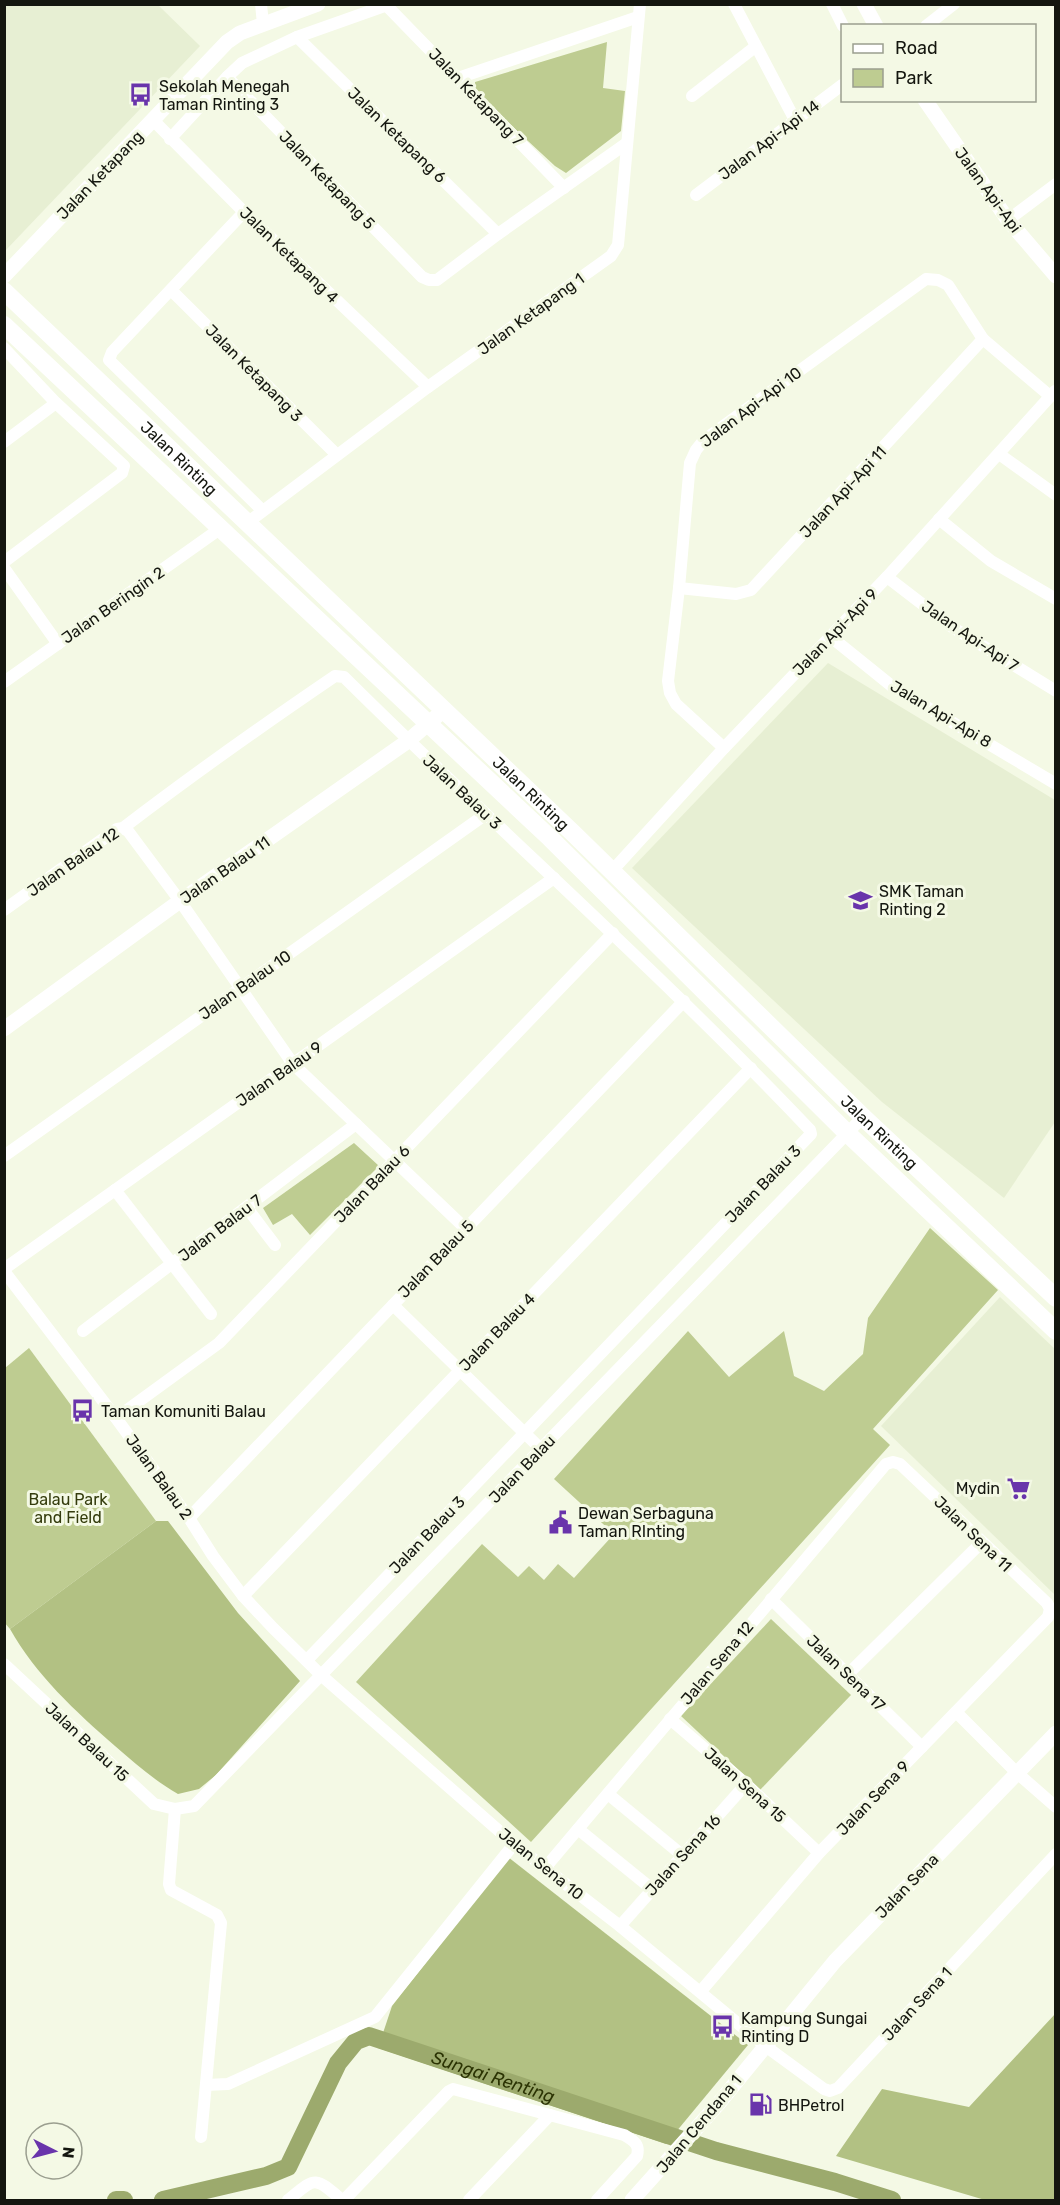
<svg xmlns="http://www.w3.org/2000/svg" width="1060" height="2205" font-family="Rubik,sans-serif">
	<rect width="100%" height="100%" fill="#f4f9e5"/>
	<!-- built -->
	<g fill="#e7efd3">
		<path d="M5 4 158 5 200 46 5 251Z"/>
		<path d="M828 663 1055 800V1122L1004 1198 882 1102 632 868Z"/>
		<path d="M1000 1297 1055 1349V1595L881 1426Z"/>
	</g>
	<!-- green -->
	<g fill="#becc91">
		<path d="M607 42 603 88 625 91 621 131 566 173 555 166 475 92V82Z"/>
		<path d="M354 1143 379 1166 310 1235 292 1214 273 1225 263 1208Z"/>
		<path d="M930 1228 998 1290 873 1429 890 1445 531 1842 356 1682 482 1544 518 1577 529 1566 544 1580 558 1564 574 1578 614 1534 554 1479 688 1331 729 1377 784 1331 794 1376 824 1391 863 1354 868 1318Z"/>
		<path d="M29 1348 156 1521 10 1629 4 1622 5 1368Z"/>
		<path d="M771 1619 851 1695 760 1790 681 1716Z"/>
	</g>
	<!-- forest -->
	<g fill="#b2c183">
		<path d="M156 1521H168L238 1613 300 1681 216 1775 199 1789 178 1794C155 1781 136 1764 115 1746 76 1712 35 1674 10 1629Z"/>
		<path d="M508 1857 748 2045 666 2144 378 2048 392 2006Z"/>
		<path d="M1055 2014V2200H985L836 2156 882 2089 969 2107Z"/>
	</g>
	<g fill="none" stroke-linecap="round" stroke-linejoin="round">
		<!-- river -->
		<g stroke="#9caa6d" stroke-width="18">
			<path d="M116 2200H124"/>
			<path id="s1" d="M163 2200 266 2176 288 2167 338 2063 356 2041 369 2036 716 2151 835 2182 892 2200"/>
		</g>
		<!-- minor -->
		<g stroke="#fff" stroke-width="12">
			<path d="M261 4 263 24"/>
			<path d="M734 4 795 120"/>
			<path d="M832 4 843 26"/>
			<path d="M387 6 564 188"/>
			<path d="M926 26 954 4"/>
			<path d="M297 37 498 234"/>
			<path d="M227 77 422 277 429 280H437L498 234 627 143"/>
			<path d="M458 78 638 17"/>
			<path d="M692 96 755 47"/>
			<path d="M153 120 244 212 428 387"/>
			<path d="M170 139 227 77 242 63 297 37 390 4"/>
			<path d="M696 195 842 85"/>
			<path d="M244 212 112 352 109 360 262 510"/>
			<path d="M1008 220 1056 184"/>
			<path d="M171 290 337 455"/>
			<path d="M4 348 56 403 124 466 122 473 4 562"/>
			<path d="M4 442 56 403"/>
			<path d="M999 454 1056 495"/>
			<path d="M939 519 991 561 1056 599"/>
			<path d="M247 523 428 387 611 256 618 245 640 4"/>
			<path d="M4 568 58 644"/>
			<path d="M887 577 952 627 1056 691"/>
			<path d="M679 588 736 594 751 590 983 339"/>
			<path d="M831 637 893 687 1056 784"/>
			<path d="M4 682 221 528"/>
			<path d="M724 748 676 704 670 693 668 681 679 588 690 463 696 450 704 440 926 279 938 280 948 285 983 339 1050 396"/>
			<path d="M123 828 128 831 180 901 293 1064 466 1229"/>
			<path d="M611 872 724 748 887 577 1055 391"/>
			<path d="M4 910 117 829 123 828C192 775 263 725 335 676L344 677C498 830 661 973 810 1130L811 1134 307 1660"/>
			<path d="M4 1156 486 814"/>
			<path d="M115 1190 211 1314"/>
			<path d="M247 1208 275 1245"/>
			<path d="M4 1269 554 878"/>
			<path d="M4 1271 116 1418 189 1518 213 1556 243 1596 273 1628 322 1676 514 1844 620 1926 764 2045 824 2089 830 2091 838 2088 1056 1854"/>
			<path d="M393 1305 541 1449"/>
			<path d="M83 1331 356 1124"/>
			<path d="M116 1418 219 1343 613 933"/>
			<path d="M189 1518 684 1001"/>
			<path d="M243 1596 751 1068"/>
			<path d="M771 1599 922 1747"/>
			<path d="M4 1664 154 1804 175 1809 194 1806 863 1117"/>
			<path d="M847 1675 981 1543"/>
			<path d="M956 1712 1016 1772 1056 1807"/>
			<path d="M670 1719 746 1784 819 1853"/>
			<path d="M608 1794 682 1855"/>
			<path d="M175 1809 169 1884 171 1890 217 1915 221 1923 201 2137"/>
			<path d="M578 1829 652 1889"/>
			<path d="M545 1868 886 1464 893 1462 900 1464 1047 1603 1050 1609 1048 1617 819 1853 701 1991"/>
			<path d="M620 1926 746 1784"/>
			<path d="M206 2085 228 2084 375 2017 514 1844"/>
			<path d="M288 2200C316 2177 314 2176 342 2200"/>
			<path d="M344 2200 449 2091 453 2089 624 2135C634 2141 640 2144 637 2156L597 2200"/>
			<path d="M469 2200 550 2115"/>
		</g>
		<!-- tertiary -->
		<g stroke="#fff" stroke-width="15">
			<path d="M864 4 876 26"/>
			<path d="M925 100 1008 220 1056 276"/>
			<path d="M4 276 227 42 240 33 318 4"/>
			<path d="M4 1029 180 901 408 741 444 710"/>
			<path d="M632 2200 719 2103 835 1961 1056 1733"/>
		</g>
		<!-- secondary -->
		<g stroke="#fff" stroke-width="18">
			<path id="s2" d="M4 291 574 834 863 1117 1056 1298"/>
			<path d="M4 325 550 838 847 1133 1056 1331"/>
		</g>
	</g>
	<!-- icons -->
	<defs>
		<symbol id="bus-bare" viewBox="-9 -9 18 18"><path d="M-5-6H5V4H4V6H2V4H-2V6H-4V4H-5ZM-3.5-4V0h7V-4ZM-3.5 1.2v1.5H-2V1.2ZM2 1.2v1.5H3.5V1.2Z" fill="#6934ab" stroke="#f4f9e5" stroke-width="2.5" paint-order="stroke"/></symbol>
		<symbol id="school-bare" viewBox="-9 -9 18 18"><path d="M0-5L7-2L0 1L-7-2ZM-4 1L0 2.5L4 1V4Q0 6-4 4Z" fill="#6934ab" stroke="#f4f9e5" stroke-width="2.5" paint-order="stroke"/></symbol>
		<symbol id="supermarket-bare" viewBox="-9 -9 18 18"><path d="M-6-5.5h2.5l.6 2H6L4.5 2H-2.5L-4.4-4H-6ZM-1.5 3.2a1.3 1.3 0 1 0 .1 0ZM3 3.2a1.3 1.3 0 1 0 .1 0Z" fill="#6934ab" stroke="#f4f9e5" stroke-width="2.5" paint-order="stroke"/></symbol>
		<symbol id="civic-bare" viewBox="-9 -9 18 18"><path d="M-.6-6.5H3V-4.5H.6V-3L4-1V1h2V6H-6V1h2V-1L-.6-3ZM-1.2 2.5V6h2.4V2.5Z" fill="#6934ab" stroke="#f4f9e5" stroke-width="2.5" paint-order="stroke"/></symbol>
		<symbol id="fuel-bare" viewBox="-9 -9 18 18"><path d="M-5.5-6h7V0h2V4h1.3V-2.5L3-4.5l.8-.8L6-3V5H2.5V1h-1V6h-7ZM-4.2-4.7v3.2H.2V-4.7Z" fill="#6934ab" stroke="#f4f9e5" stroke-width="2.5" paint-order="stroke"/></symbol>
	</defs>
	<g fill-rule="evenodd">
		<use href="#bus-bare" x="124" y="78" width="33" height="33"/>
		<use href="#school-bare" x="844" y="884" width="33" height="33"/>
		<use href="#bus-bare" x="66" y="1394" width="33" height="33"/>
		<use href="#supermarket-bare" x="1002" y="1472" width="33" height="33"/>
		<use href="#civic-bare" x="544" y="1506" width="33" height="33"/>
		<use href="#bus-bare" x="706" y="2010" width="33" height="33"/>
		<use href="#fuel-bare" x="744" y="2088" width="33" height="33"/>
	</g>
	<g text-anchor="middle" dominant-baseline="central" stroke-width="6" stroke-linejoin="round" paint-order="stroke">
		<!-- poi labels -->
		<g font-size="16" fill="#14160f" stroke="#f4f9e5" text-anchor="start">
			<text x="159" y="86">Sekolah Menegah<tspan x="159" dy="18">Taman Rinting 3</tspan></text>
			<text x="879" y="891">SMK Taman<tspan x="879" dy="18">Rinting 2</tspan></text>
			<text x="101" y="1411">Taman Komuniti Balau</text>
			<text x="1000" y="1488" text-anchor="end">Mydin</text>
			<text x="578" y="1513">Dewan Serbaguna<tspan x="578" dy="18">Taman RInting</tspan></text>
			<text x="741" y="2018">Kampung Sungai<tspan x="741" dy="18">Rinting D</tspan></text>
			<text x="778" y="2105">BHPetrol</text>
		</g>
		<!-- street labels -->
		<g font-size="16" fill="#14160f" stroke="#f4f9e5">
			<text transform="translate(476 97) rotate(46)">Jalan Ketapang 7</text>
			<text transform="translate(397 135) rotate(44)">Jalan Ketapang 6</text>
			<text transform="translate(769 140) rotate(-37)">Jalan Api-Api 14</text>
			<text transform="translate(100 175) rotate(-46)">Jalan Ketapang</text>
			<text transform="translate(327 180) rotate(46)">Jalan Ketapang 5</text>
			<text transform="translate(988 190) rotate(54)">Jalan Api-Api</text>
			<text transform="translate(289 255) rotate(44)">Jalan Ketapang 4</text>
			<text transform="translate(531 314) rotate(-36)">Jalan Ketapang 1</text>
			<text transform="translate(254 373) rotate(45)">Jalan Ketapang 3</text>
			<text transform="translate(751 407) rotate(-37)">Jalan Api-Api 10</text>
			<text stroke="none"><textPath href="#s2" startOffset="242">Jalan Rinting</textPath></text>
			<text transform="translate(843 492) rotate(-47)">Jalan Api-Api 11</text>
			<text transform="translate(113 605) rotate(-35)">Jalan Beringin 2</text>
			<text transform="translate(835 632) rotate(-46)">Jalan Api-Api 9</text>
			<text transform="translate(970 636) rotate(34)">Jalan Api-Api 7</text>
			<text transform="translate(941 714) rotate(31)">Jalan Api-Api 8</text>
			<text transform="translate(462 792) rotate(43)">Jalan Balau 3</text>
			<text stroke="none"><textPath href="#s2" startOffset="728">Jalan Rinting</textPath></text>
			<text transform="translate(73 862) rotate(-35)">Jalan Balau 12</text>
			<text transform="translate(225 870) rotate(-35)">Jalan Balau 11</text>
			<text transform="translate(245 985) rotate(-35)">Jalan Balau 10</text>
			<text transform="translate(279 1074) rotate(-35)">Jalan Balau 9</text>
			<text stroke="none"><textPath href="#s2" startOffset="1214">Jalan Rinting</textPath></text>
			<text transform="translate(372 1184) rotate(-46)">Jalan Balau 6</text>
			<text transform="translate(763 1184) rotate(-46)">Jalan Balau 3</text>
			<text transform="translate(220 1228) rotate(-37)">Jalan Balau 7</text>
			<text transform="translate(436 1259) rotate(-46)">Jalan Balau 5</text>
			<text transform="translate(497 1332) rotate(-46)">Jalan Balau 4</text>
			<text transform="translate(522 1469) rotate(-46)">Jalan Balau</text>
			<text transform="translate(159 1477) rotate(54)">Jalan Balau 2</text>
			<text transform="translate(973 1534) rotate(44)">Jalan Sena 11</text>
			<text transform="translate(427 1535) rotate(-46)">Jalan Balau 3</text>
			<text transform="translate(717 1663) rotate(-50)">Jalan Sena 12</text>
			<text transform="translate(846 1673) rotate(44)">Jalan Sena 17</text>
			<text transform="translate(87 1742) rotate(43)">Jalan Balau 15</text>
			<text transform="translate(745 1785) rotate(42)">Jalan Sena 15</text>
			<text transform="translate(873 1798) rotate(-46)">Jalan Sena 9</text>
			<text transform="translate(683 1855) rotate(-48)">Jalan Sena 16</text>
			<text transform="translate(541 1864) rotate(39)">Jalan Sena 10</text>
			<text transform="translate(907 1886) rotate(-46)">Jalan Sena</text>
			<text transform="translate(917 2004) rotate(-47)">Jalan Sena 1</text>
			<text transform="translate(699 2124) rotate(-50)">Jalan Cendana 1</text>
		</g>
		<!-- park labels -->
		<g font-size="16" fill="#343c0d" stroke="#f4f9e5">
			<text x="68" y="1499">Balau Park<tspan x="68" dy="18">and Field</tspan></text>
		</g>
		<!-- water labels -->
		<g font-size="18" font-style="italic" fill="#2b3303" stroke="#f4f9e5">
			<text stroke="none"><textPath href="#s1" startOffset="418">Sungai Renting</textPath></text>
		</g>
	</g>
	<!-- border -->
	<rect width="1060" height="2205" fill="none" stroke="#14160f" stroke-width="12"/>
	<!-- legend -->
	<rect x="841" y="24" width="195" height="78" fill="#f4f9e5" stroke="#9a9e8f" stroke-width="1.5"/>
	<rect x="853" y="44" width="30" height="9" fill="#ffffff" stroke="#9a9e8f" stroke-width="1.5"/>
	<text x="895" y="54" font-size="18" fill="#14160f">Road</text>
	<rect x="853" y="69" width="30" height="18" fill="#becc91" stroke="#9a9e8f" stroke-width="1.5"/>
	<text x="895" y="84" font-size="18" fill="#14160f">Park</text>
	<!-- north arrow -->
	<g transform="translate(54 2151) rotate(96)"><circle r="28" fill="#f4f9e5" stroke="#9a9e8f" stroke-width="1.5"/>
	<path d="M0-4.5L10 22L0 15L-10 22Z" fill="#6934ab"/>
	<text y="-9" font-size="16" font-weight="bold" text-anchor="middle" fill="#14160f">N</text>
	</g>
</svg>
